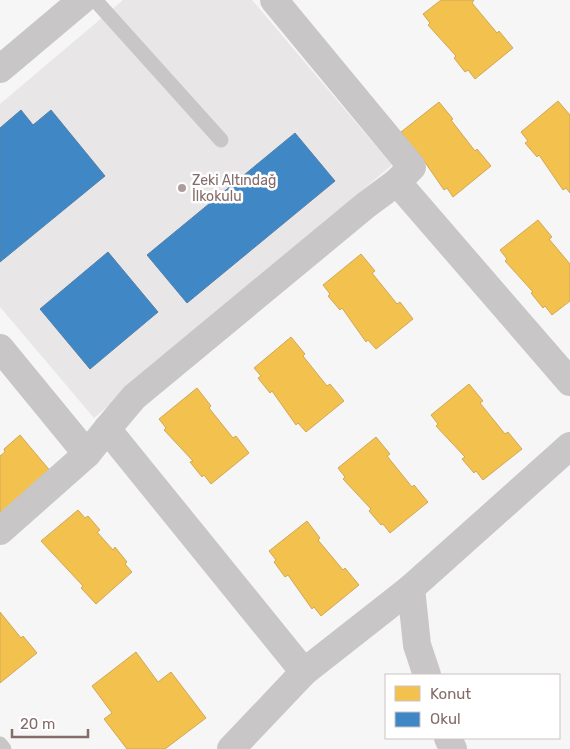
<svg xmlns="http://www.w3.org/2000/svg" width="570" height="749" font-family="Rubik,sans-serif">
	<rect width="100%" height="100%" fill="#f6f6f7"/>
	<!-- built -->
	<path fill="#e9e6e7" d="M123 0H252L392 165 94 418 0 307V104Z"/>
	<!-- homes -->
	<g fill="#f2c14e" stroke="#d1a856">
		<path d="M441 0H474L472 3 497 33 499 31 513 48 475 79 468 70 465 72 454 58 456 56 428 25 430 23 423 14Z"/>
		<path d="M558 101 570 115V193L566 188 563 190 539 155 537 157 525 143 528 141 521 132Z"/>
		<path d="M439 102 453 119 451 120 475 151 477 149 491 166 453 197 447 188 444 190 420 155 406 143 408 141 401 132Z"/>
		<path d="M538 220 552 237 549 239 570 264V301L552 315 545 306 543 308 531 293 533 292 505 261 507 259 500 250Z"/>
		<path d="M361 254 375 271 372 273 397 304 400 302 413 319 376 349 368 340 366 342 342 308 340 310 328 296 330 294 323 285Z"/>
		<path d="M291 337 305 354 303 356 327 386 330 384 344 401 306 432 298 423 296 425 272 391 270 393 258 378 261 376 254 368Z"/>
		<path d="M469 384 483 401 480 403 505 434 508 432 522 449 483 480 476 471 474 473 462 459 465 457 436 426 438 424 431 415Z"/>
		<path d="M197 388 211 406 209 408 233 438 236 436 249 453 211 484 204 475 202 477 190 462 193 461 164 430 166 428 159 419Z"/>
		<path d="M20 435 52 473 0 520V456L5 452 4 449Z"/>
		<path d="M376 437 390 454 387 456 412 487 414 485 428 502 390 533 383 524 381 525 369 511 371 509 343 479 345 477 338 468Z"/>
		<path d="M78 510 85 518 88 516 100 530 97 532 113 550 115 547 127 562 125 564 132 572 96 604 81 588 83 586 41 541Z"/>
		<path d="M307 521 320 538 318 540 343 570 345 568 359 585 321 616 314 607 312 609 288 575 285 577 274 562 276 560 269 551Z"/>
		<path d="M0 612 21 638 23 636 37 653 0 683Z"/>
		<path d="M136 652 158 682 171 672 206 718 165 749H127L104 719 112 713 92 686Z"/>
	</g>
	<!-- schools -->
	<g fill="#3f88c5" stroke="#5480a9">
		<path d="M21 110 33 125 51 110 105 176 0 262V128Z"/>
		<path d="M295 133 335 181 187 303 147 255Z"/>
		<path d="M108 252 158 312 90 369 40 309Z"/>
	</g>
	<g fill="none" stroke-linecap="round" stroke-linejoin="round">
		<!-- lane -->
		<g stroke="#c8c6c7" stroke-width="15">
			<path d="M95 0 221 140"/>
			<path d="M0 744 4 749"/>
		</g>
		<!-- street -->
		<g stroke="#c8c6c7" stroke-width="28">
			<path d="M274 0 412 167 397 182 570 382"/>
			<path d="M0 69 82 0"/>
			<path d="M0 348 87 454"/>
			<path d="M107 429 134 397 366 205 397 182"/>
			<path d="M0 531 87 454 107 429 304 672"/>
			<path d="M411 588 417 645 427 675"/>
			<path d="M448 738 453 749"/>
			<path d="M231 749 304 672 411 588 570 446"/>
		</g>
	</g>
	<!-- markers -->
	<circle fill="#ac9c9b" stroke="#fff" stroke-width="2" cx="182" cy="188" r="5"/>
	<g text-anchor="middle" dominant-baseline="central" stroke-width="5" stroke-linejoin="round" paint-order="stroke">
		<!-- poi labels -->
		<g font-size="14" fill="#846c69" stroke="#fff" text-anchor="start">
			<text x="192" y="180">Zeki Altındağ<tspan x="192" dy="16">İlkokulu</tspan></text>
		</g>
	</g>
	<!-- legend -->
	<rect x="385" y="674" width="175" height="65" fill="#ffffff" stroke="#cec4c3"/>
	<rect x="395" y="686" width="25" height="15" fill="#f2c14e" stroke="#cec4c3"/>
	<text x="430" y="699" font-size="15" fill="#846c69">Konut</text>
	<rect x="395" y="712" width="25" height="15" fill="#3f88c5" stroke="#cec4c3"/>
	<text x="430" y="724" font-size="15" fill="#846c69">Okul</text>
	<!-- scale -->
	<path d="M12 729v8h76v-8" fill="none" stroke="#846c69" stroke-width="2.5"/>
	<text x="20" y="729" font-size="15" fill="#846c69" stroke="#ffffff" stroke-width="4" paint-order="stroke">20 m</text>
</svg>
